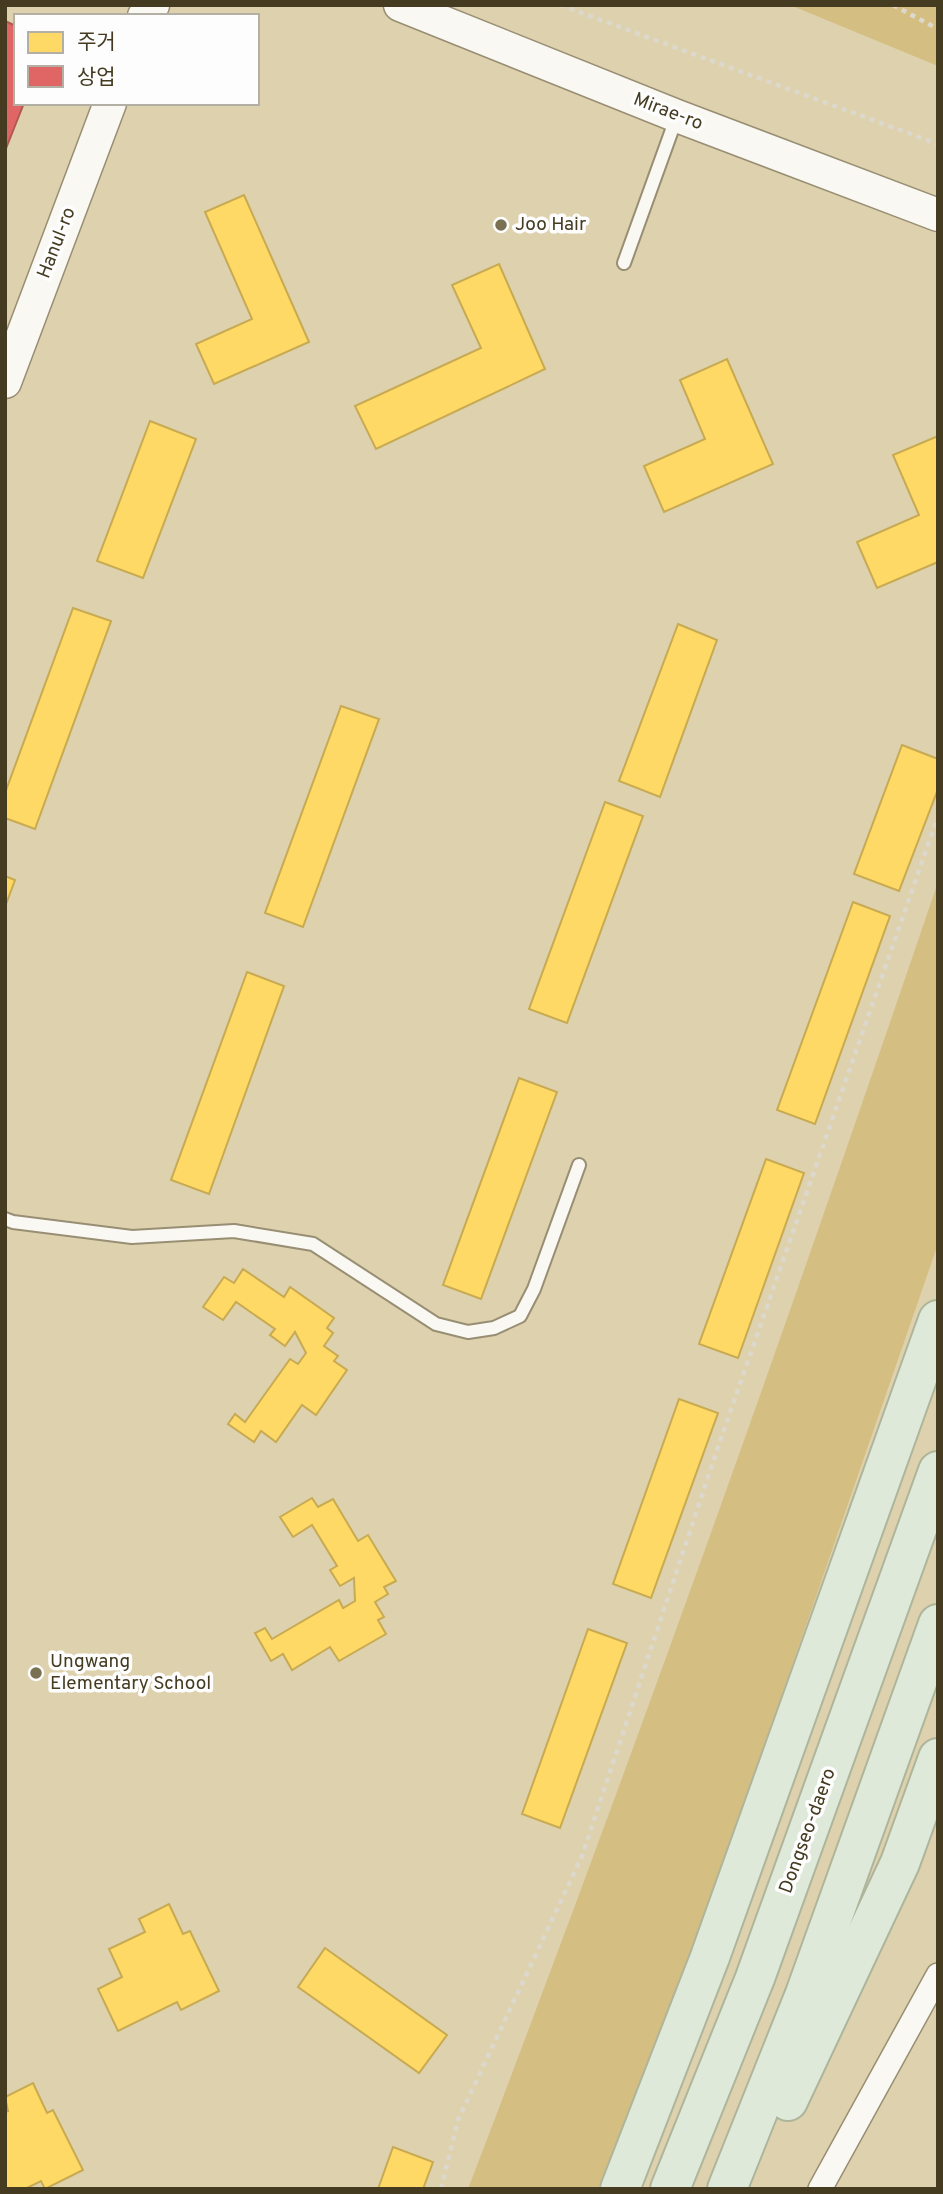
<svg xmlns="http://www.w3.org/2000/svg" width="943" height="2194" font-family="Overpass,'Noto Sans KR',sans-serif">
	<rect width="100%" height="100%" fill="#ded1ae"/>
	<!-- green -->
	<g fill="#d4be81">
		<path d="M790 5H938V66Z"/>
		<path d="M938 882V1244L695 1946 598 2189H468C634 1756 789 1320 938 882Z"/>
	</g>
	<!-- homes -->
	<g fill="#ffd966" stroke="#c7aa51" stroke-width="2">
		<path d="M244 195 309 342 214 384 196 344 252 319 205 212Z"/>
		<path d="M499 264 545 369 376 449 355 406 481 348 452 285Z"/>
		<path d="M727 359 773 464 664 512 644 466 705 439 680 380Z"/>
		<path d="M150 421 196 439 143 578 97 561Z"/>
		<path d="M938 436V562L877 588 857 542 919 515 893 455Z"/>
		<path d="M73 608 111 621 35 829 5 818V793Z"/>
		<path d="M678 624 717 640 660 797 619 781Z"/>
		<path d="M341 706 379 719 303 927 265 913Z"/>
		<path d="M902 745 938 759V789L899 891 854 874Z"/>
		<path d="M605 802 643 816 567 1023 529 1009Z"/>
		<path d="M5 876 15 880 5 907Z"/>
		<path d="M853 902 890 916 815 1124 777 1110Z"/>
		<path d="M247 972 284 986 209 1194 171 1180Z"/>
		<path d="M519 1078 557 1092 481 1299 443 1285Z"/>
		<path d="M766 1159 804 1173 738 1358 699 1344Z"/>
		<path d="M243 1269 284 1297 290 1287 334 1318 327 1328 333 1333 324 1346 338 1356 334 1361 347 1370 316 1415 302 1405 276 1442 261 1431 254 1442 228 1424 235 1414 245 1422 290 1359 298 1364 306 1353 295 1332 285 1346 270 1335 275 1329 236 1302 223 1320 203 1307 224 1277 234 1283Z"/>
		<path d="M679 1399 718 1413 651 1598 613 1584Z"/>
		<path d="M312 1498 318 1507 333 1499 358 1541 368 1535 396 1581 384 1587 388 1594 375 1602 384 1617 378 1620 386 1634 339 1661 330 1647 292 1670 283 1654 271 1661 255 1633 265 1628 272 1639 339 1600 343 1608 355 1601 354 1578 340 1586 330 1570 337 1566 312 1525 293 1537 280 1517Z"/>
		<path d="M588 1629 627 1643 560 1828 522 1814Z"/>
		<path d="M169 1904 183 1934 190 1931 219 1991 181 2010 177 2002 118 2031 98 1989 122 1977 109 1949 145 1932 139 1919Z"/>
		<path d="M325 1948 447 2035 419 2073 298 1987Z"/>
		<path d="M33 2083 47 2113 53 2110 83 2170 45 2189 41 2181 25 2189H5V2112L8 2111 5 2097Z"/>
		<path d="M393 2147 433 2162 423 2189H378Z"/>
	</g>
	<!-- shops -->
	<path fill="#e06666" stroke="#b15951" stroke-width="2" d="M5 21 16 26V103H24L5 151Z"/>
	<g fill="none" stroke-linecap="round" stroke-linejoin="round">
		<defs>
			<g id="lane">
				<path d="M624 263 677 116"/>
				<path d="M5 1219 13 1222 132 1237 234 1231 313 1244 436 1324 468 1332 494 1328 520 1316 534 1289 579 1165"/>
			</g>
			<path id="street" d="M820 2189 938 1975"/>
			<g id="secondary">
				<path d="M400 5 677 116 938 215"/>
				<path d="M144 16 153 5"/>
				<path d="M5 382 110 103"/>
			</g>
			<g id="highway">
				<path d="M788 2101 900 1863 938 1758"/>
				<path d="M620 2189 710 1957 938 1320"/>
				<path d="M670 2189 755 1978 938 1471"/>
				<path d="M727 2189 805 1994 938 1624"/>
			</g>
		</defs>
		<!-- lane casing -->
		<use href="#lane" stroke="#988e73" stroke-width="16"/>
		<!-- street casing -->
		<use href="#street" stroke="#988e73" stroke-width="26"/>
		<!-- secondary casing -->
		<use href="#secondary" stroke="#988e73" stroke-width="35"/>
		<!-- highway casing -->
		<use href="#highway" stroke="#aeb59a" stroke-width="42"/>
		<!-- path -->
		<g stroke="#dcd8cc" stroke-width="4.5" stroke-dasharray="5 5" stroke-linecap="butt">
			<path d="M560 5 938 144"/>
			<path d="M893 5 938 29"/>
			<path d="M441 2189 458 2120 582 1856 718 1447 938 816"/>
		</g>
		<!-- lane -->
		<use href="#lane" stroke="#faf8f3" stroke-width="12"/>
		<!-- street -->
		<use href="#street" stroke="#faf8f3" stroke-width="23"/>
		<!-- secondary -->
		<use href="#secondary" stroke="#faf8f3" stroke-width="32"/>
		<!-- highway -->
		<use href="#highway" stroke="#dee9da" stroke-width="38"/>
	</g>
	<!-- markers -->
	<g fill="#7a7052" stroke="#fdfdfd" stroke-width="2.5">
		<circle cx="501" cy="225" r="7"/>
		<circle cx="36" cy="1673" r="7"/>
	</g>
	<g text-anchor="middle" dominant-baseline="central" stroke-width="7" stroke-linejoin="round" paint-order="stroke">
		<!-- street labels -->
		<g font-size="19" fill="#443b20" stroke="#fdfdfd">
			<text transform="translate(668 112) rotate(21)">Mirae-ro</text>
			<text transform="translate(57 243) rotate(-69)">Hanul-ro</text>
			<text transform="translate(808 1831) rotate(-70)">Dongseo-daero</text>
		</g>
		<!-- poi labels -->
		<g font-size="19" fill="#443b20" stroke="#fdfdfd" text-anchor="start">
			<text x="515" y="225">Joo Hair</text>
			<text x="50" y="1662">Ungwang<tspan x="50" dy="22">Elementary School</tspan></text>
		</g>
	</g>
	<!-- border -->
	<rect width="943" height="2194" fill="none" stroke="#443b20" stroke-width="14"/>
	<!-- legend -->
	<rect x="14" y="14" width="245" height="91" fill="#fdfdfd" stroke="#b3afa5" stroke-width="2"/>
	<rect x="28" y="32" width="35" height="21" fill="#ffd966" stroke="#b3afa5" stroke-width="2"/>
	<text x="77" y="49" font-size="21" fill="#443b20">주거</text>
	<rect x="28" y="66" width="35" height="21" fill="#e06666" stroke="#b3afa5" stroke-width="2"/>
	<text x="77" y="84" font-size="21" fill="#443b20">상업</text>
</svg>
